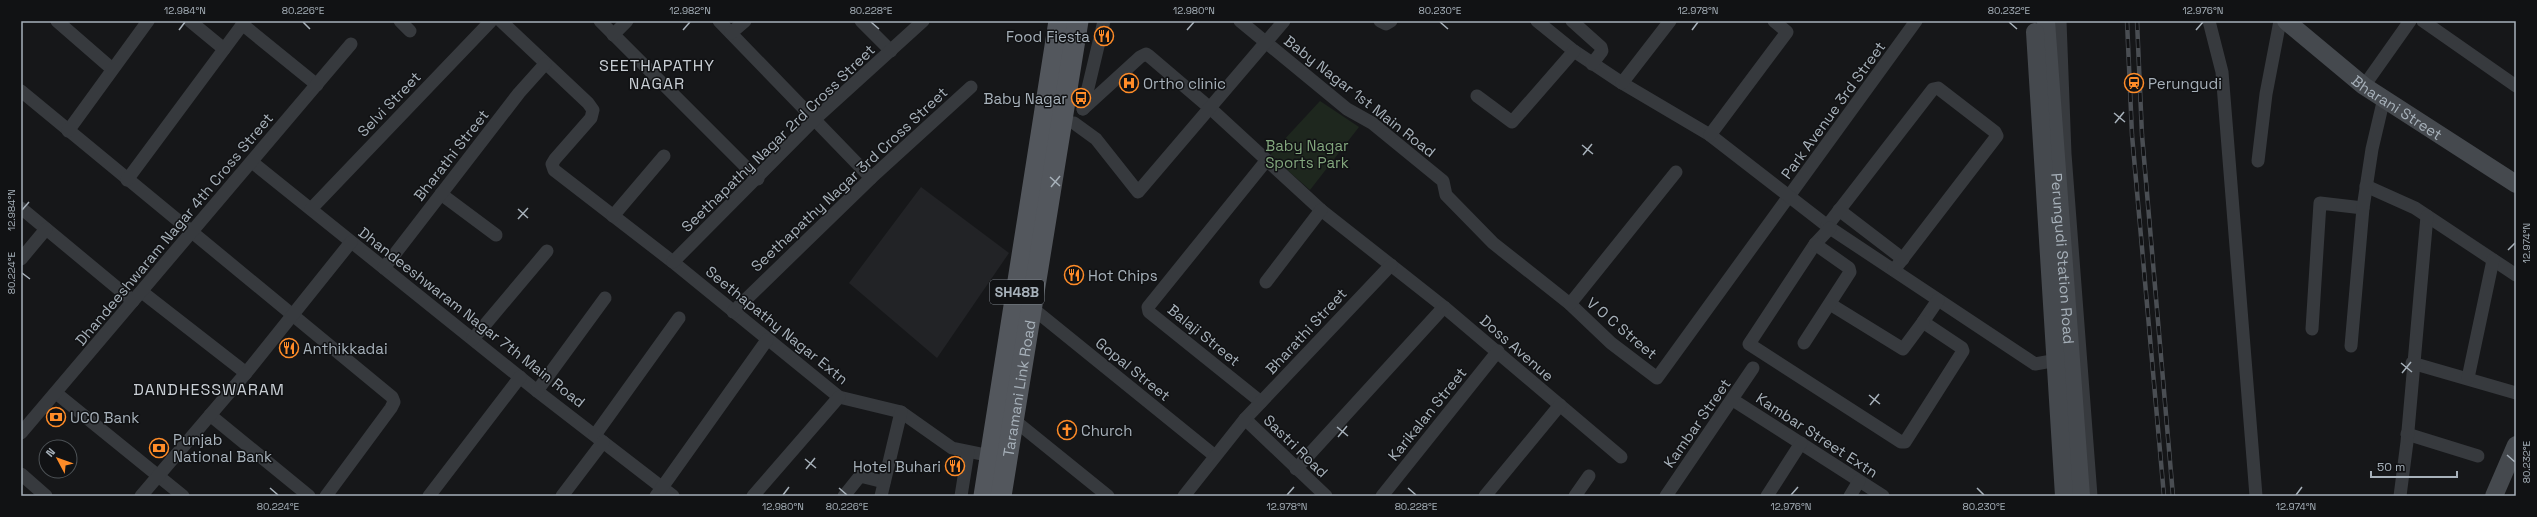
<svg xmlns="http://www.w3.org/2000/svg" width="2537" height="517" font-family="'Space Grotesk',sans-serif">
	<rect width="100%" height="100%" fill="#161719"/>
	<!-- built -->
	<path fill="#222326" d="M921 187 1009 253 937 358 849 283Z"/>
	<!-- green -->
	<path fill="#1e271e" d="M1320 101 1359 127 1310 190 1270 155Z"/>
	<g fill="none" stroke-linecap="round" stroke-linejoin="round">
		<!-- street -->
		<g stroke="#373a3e" stroke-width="13">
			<path d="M57 21 111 68"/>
			<path d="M190 21 224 49"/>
			<path d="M400 21 410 31"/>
			<path d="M501 21 588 103 593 110 591 118 555 159 552 164 554 170 673 262 839 397 901 412 952 448 991 456"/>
			<path d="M600 21 758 179"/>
			<path d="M719 21 871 178"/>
			<path d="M861 21 891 51"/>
			<path d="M1240 21 1347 109 1372 123 1443 181 1446 195 1493 243 1570 304 1611 343 1657 378 1916 21"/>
			<path d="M1380 21 1386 24 1391 21"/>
			<path d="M1537 21 1574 51 1622 83 1710 135 1830 228 2035 364 2063 359"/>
			<path d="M1572 21 1601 47 1602 51 1592 64"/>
			<path d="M2060 21 2065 154 2091 496"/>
			<path d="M2209 21 2222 72 2256 496"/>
			<path d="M2423 21 2516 86"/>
			<path d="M242 24 317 85"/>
			<path d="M731 33 745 21"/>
			<path d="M613 35 627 21"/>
			<path d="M1622 83 1670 21"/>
			<path d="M2364 86 2410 21"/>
			<path d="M21 91 392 397 394 402 391 408 326 496"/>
			<path d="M1477 96 1512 122 1574 51"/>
			<path d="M1083 109 1140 57 1146 54 1149 56 1210 108 1321 210 1444 307 1621 457"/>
			<path d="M1083 109 1104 21"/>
			<path d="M1074 123 1096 139 1138 192 1284 21"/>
			<path d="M68 131 148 21"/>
			<path d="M1710 135 1787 32 1774 21"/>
			<path d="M2258 161 2266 94 2280 21"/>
			<path d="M252 162 537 391 673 496"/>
			<path d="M127 180 245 21"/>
			<path d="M2366 186 2415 208 2516 275"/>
			<path d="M441 194 496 235"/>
			<path d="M21 208 133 301"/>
			<path d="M311 209 491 21"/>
			<path d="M1839 210 1903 259"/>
			<path d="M613 216 664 156"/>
			<path d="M1827 226 1933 89 1938 88 1995 132 1997 136 1894 270"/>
			<path d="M1830 228 1815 244 1749 344 1901 442H1905L1963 351 1962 348 1923 322 1938 300"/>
			<path d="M21 259 46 229"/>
			<path d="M673 262 815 119 923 21"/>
			<path d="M384 268 519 93 545 64"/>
			<path d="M1266 282 1321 210"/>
			<path d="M142 292 246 373"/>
			<path d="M1570 304 1676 172"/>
			<path d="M1830 304 1903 349 1923 322"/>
			<path d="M1031 307 1215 456"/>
			<path d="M733 312 871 178 971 87"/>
			<path d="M2312 329 2320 203 2363 208"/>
			<path d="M473 339 547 251"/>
			<path d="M1804 343 1850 272 1849 268 1815 244"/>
			<path d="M2351 346 2363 208 2372 149 2384 98"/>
			<path d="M2412 363 2516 393"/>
			<path d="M2468 378 2493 260"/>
			<path d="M537 391 605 298"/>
			<path d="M56 393 183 496"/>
			<path d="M1733 400 1883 496"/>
			<path d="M1261 402 1149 312 1148 307 1266 161"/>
			<path d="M210 415 309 496"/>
			<path d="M1245 419 1326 496"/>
			<path d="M1014 420 1108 496"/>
			<path d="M21 433 351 44"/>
			<path d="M2407 434 2478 456"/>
			<path d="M595 435 679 318"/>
			<path d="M1296 469 1444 307"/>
			<path d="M21 474 46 496"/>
			<path d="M141 496 246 373 351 242"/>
			<path d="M429 496 520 377"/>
			<path d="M562 496 603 442"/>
			<path d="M656 496 767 340"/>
			<path d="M753 496 839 397"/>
			<path d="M844 496 860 476 884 482"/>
			<path d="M881 496 901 412"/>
			<path d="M961 496 968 452"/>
			<path d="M1184 496 1245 419 1391 265"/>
			<path d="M1382 496 1498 351"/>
			<path d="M1485 496 1560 405"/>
			<path d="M1575 496 1589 476"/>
			<path d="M1666 496 1753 368"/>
			<path d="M1767 496 1801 443"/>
			<path d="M1850 496 1859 481"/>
			<path d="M2400 496 2407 442 2427 216"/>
		</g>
		<!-- secondary -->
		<g stroke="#45494e" stroke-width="18">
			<path id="s1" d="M2046 21 2081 496"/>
			<path id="s2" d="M2286 21 2364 86 2516 184"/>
			<path d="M2035 32 2064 496"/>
			<path d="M2494 496 2516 445"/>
		</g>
		<!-- primary -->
		<g stroke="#53575d" stroke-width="21">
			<path d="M984 496 1059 21"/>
			<path id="s3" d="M1001 496 1078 21"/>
		</g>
		<defs>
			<g id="rail">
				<path d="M2127 21 2132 135 2164 496"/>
				<path d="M2137 21 2142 135 2173 496"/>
			</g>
		</defs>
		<!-- rail casing -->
		<use href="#rail" stroke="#4a4e53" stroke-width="4.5"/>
		<!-- rail -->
		<use href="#rail" stroke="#111214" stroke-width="3" stroke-dasharray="9" stroke-linecap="butt"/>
	</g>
	<!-- ticks -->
	<path fill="none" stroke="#a7b1ba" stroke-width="1.5" d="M303 22 310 29M871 22 879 29M1440 22 1448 29M2009 22 2017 29M179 30 185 22M683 30 690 22M1187 30 1194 22M1692 30 1698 22M2196 30 2203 22M2114 113 2125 122M2115 123 2124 112M1582 145 1593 154M1583 155 1592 144M1050 177 1060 186M1051 187 1060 176M518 209 528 218M22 210 29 202M518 219 528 208M2508 250 2515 243M22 273 30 279M2401 363 2412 372M2402 373 2411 362M1869 395 1880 404M1870 405 1879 394M1337 427 1348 436M1338 437 1347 426M2507 455 2515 462M805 459 816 468M806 469 815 458M270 488 278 495M839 488 847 495M1408 488 1416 495M1977 488 1984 495M783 495 789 487M1287 495 1294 487M1791 495 1798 487M2296 495 2302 487"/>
	<!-- icons -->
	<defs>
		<symbol id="restaurant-ring" viewBox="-11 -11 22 22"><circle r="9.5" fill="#111214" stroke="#ff8c28" stroke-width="1.5"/><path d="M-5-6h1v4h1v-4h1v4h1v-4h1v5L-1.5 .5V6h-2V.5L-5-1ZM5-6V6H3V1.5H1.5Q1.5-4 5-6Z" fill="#ff8c28"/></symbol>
		<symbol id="hospital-ring" viewBox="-11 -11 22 22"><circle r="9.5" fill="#111214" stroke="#ff8c28" stroke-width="1.5"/><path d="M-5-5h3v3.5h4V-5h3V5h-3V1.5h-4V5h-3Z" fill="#ff8c28"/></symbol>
		<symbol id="station-ring" viewBox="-11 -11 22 22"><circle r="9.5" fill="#111214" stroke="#ff8c28" stroke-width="1.5"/><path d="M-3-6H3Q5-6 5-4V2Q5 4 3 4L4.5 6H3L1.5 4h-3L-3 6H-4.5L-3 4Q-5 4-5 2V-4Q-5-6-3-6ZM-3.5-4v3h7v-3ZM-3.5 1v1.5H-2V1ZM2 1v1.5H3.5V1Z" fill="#ff8c28"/></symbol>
		<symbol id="bus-ring" viewBox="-11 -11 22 22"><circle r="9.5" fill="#111214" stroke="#ff8c28" stroke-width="1.5"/><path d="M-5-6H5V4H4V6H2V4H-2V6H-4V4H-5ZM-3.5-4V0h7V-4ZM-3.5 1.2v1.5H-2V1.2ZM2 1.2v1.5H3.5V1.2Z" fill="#ff8c28"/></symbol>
		<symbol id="bank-ring" viewBox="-11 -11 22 22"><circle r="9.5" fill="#111214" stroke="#ff8c28" stroke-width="1.5"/><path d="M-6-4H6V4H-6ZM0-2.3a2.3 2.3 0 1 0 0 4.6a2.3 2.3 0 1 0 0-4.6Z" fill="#ff8c28"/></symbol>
		<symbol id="church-ring" viewBox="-11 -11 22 22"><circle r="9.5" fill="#111214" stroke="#ff8c28" stroke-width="1.5"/><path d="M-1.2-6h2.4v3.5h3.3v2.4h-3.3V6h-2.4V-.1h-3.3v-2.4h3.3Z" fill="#ff8c28"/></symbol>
	</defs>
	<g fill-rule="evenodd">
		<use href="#restaurant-ring" x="1093" y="25" width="22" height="22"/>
		<use href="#hospital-ring" x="1118" y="72" width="22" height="22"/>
		<use href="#station-ring" x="2123" y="72" width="22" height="22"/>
		<use href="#bus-ring" x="1070" y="87" width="22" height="22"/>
		<use href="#restaurant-ring" x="1063" y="264" width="22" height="22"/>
		<use href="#restaurant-ring" x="278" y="337" width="22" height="22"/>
		<use href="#bank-ring" x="45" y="406" width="22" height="22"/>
		<use href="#church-ring" x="1056" y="419" width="22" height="22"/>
		<use href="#bank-ring" x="148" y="437" width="22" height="22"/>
		<use href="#restaurant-ring" x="944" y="455" width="22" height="22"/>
	</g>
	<g text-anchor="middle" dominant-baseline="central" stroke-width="3" stroke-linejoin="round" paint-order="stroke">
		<!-- shield labels -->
		<rect fill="#111214" stroke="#7a8188" stroke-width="1" x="990" y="280" width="54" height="24" rx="3"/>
		<g font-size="14" font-weight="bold" fill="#a7b1ba">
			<text x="1017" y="292">SH48B</text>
		</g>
		<!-- poi labels -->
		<g font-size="15" fill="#a7b1ba" stroke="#111214" text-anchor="start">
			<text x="1090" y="36" text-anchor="end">Food Fiesta</text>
			<text x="1143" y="83">Ortho clinic</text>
			<text x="2148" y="83">Perungudi</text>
			<text x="1067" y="98" text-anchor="end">Baby Nagar</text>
			<text x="1088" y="275">Hot Chips</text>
			<text x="303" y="348">Anthikkadai</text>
			<text x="70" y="417">UCO Bank</text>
			<text x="1081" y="430">Church</text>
			<text x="173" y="439">Punjab<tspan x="173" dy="17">National Bank</tspan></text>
			<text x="941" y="466" text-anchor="end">Hotel Buhari</text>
		</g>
		<!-- street labels -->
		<g font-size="15" fill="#a7b1ba" stroke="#111214">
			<text transform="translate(1360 96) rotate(38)">Baby Nagar 1st Main Road</text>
			<text transform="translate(389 104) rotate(-46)">Selvi Street</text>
			<text stroke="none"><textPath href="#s2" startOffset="141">Bharani Street</textPath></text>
			<text transform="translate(1833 110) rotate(-54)">Park Avenue 3rd Street</text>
			<text transform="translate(778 138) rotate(-44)">Seethapathy Nagar 2rd Cross Street</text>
			<text transform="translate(451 155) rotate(-52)">Bharathi Street</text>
			<text transform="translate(849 179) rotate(-43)">Seethapathy Nagar 3rd Cross Street</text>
			<text transform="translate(174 229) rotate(-50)">Dhandeeshwaram Nagar 4th Cross Street</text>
			<text stroke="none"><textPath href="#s1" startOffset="238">Perungudi Station Road</textPath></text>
			<text transform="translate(472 317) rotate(38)">Dhandeeshwaram Nagar 7th Main Road</text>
			<text transform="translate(777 325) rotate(39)">Seethapathy Nagar Extn</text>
			<text transform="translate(1622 328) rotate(40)">V O C Street</text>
			<text transform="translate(1306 331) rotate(-47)">Bharathi Street</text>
			<text transform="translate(1204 335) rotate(39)">Balaji Street</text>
			<text transform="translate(1517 348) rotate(41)">Doss Avenue</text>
			<text transform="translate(1133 369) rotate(39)">Gopal Street</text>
			<text stroke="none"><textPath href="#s3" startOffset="109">Taramani Link Road</textPath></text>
			<text transform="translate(1427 414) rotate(-51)">Karikalan Street</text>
			<text transform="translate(1697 423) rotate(-55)">Kambar Street</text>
			<text transform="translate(1817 435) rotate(33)">Kambar Street Extn</text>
			<text transform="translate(1296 446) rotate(44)">Sastri Road</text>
		</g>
		<!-- park labels -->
		<g font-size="15" fill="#82a67d" stroke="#111214">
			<text x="1307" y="145">Baby Nagar<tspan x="1307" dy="17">Sports Park</tspan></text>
		</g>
		<!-- neighbourhood labels -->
		<g font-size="16" letter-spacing="1" fill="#c9cfd5" stroke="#111214">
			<text x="657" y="65">SEETHAPATHY<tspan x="657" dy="18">NAGAR</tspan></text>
			<text x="209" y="389">DANDHESSWARAM</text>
		</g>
	</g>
	<!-- border -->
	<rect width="2537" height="517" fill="none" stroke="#111214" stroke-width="44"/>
	<!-- north arrow -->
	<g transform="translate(58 459) rotate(311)"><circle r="19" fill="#111214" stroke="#4d5256"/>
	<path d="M0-3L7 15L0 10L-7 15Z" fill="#ff8c28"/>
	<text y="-6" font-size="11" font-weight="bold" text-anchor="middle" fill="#a7b1ba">N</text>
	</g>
	<!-- scale -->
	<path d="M2371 471v6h86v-6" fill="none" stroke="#a7b1ba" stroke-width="2"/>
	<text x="2377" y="471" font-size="12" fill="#a7b1ba" stroke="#111214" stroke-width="3" paint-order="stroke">50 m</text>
	<rect x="22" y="22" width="2493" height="473" fill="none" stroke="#a7b1ba" stroke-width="1.5"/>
	<g font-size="10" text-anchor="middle" fill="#a7b1ba">
		<text x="185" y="14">12.984°N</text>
		<text x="303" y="14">80.226°E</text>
		<text x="690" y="14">12.982°N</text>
		<text x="871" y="14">80.228°E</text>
		<text x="1194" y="14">12.980°N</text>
		<text x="1440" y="14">80.230°E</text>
		<text x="1698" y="14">12.978°N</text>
		<text x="2009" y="14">80.232°E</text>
		<text x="2203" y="14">12.976°N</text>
		<text transform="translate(11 210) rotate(-90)" y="4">12.984°N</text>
		<text transform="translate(2526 243) rotate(-90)" y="4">12.974°N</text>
		<text transform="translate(11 273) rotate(-90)" y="4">80.224°E</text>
		<text transform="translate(2526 462) rotate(-90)" y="4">80.232°E</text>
		<text x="278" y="510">80.224°E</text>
		<text x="783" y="510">12.980°N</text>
		<text x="847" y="510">80.226°E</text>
		<text x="1287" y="510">12.978°N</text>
		<text x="1416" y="510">80.228°E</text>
		<text x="1791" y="510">12.976°N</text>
		<text x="1984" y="510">80.230°E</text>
		<text x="2296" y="510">12.974°N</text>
	</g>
</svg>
